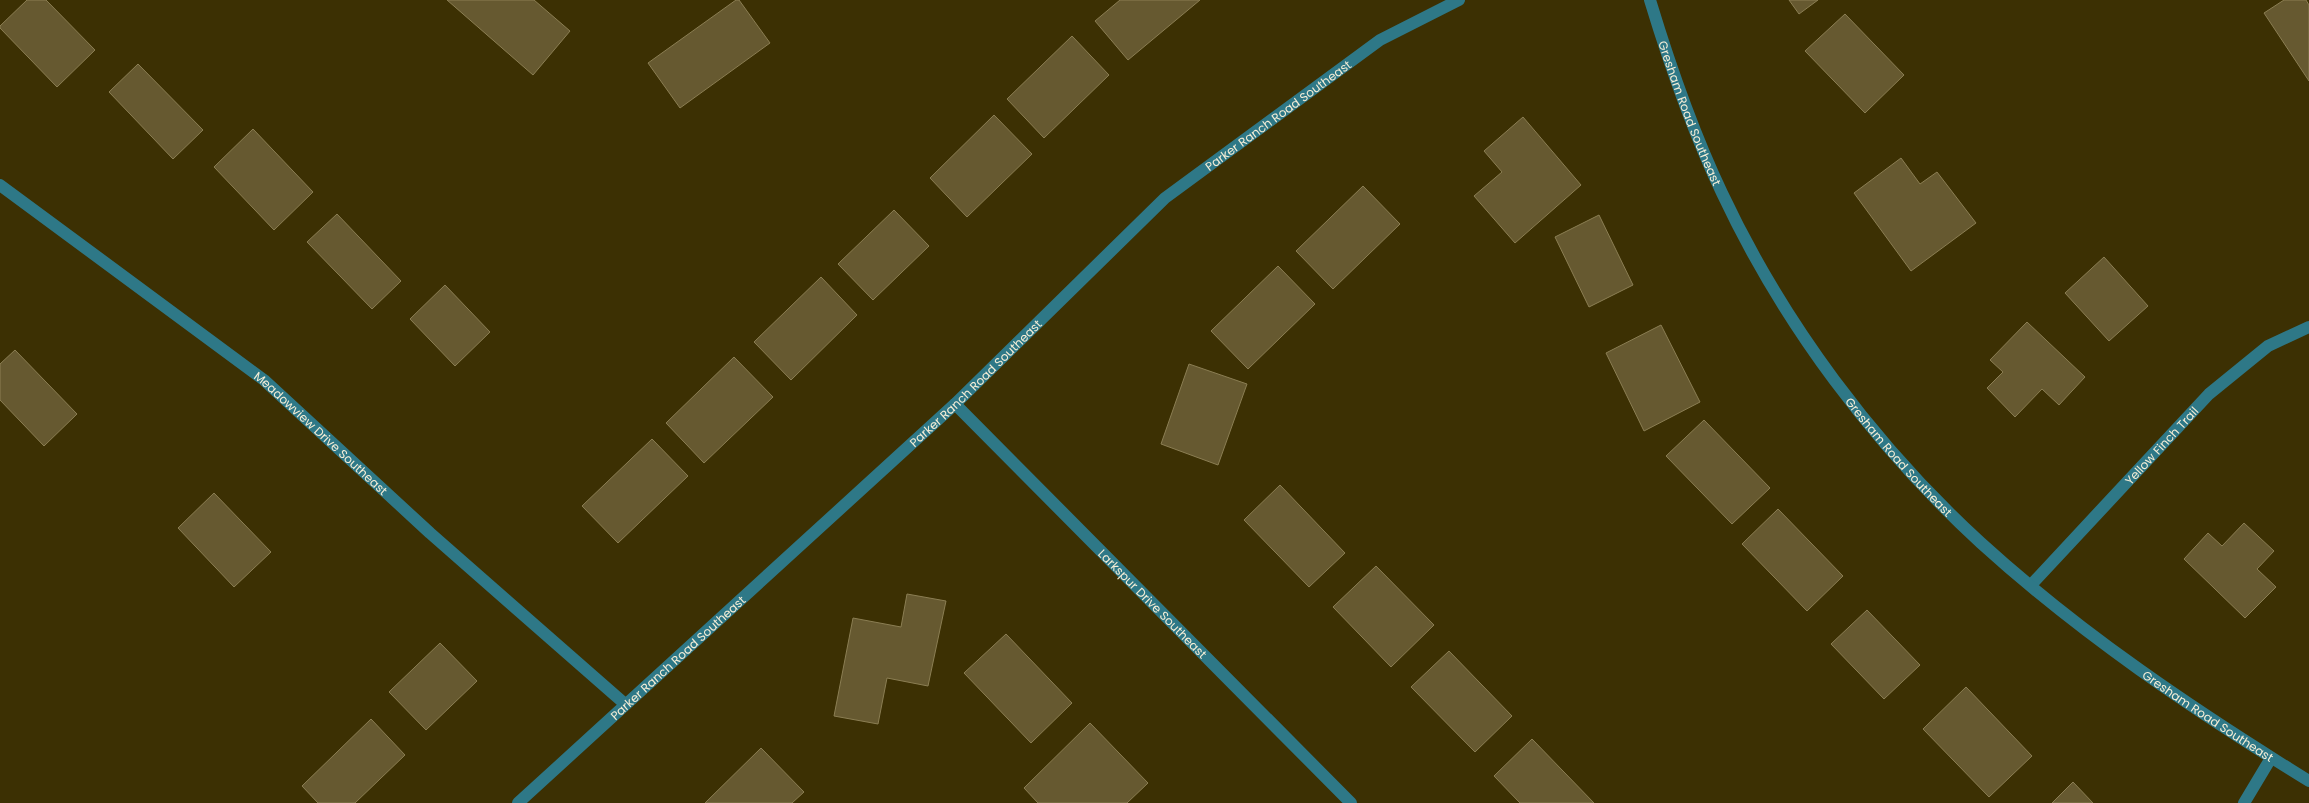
<svg xmlns="http://www.w3.org/2000/svg" width="2309" height="803" font-family="Poppins,sans-serif">
	<rect width="100%" height="100%" fill="#3c3003"/>
	<!-- building -->
	<g fill="#665930" stroke="#8b7e53">
		<path d="M27 0H46L95 50 57 87 0 28V26Z"/>
		<path d="M447 0H534L570 31 533 75Z"/>
		<path d="M736 0H739L770 43 680 108 648 63Z"/>
		<path d="M1120 0H1200L1128 60 1095 21Z"/>
		<path d="M1789 0H1818L1799 14Z"/>
		<path d="M2284 0H2306L2309 5V81L2264 13Z"/>
		<path d="M1845 14 1904 75 1865 113 1805 51Z"/>
		<path d="M1072 36 1109 75 1044 138 1007 99Z"/>
		<path d="M138 64 203 130 173 159 109 92Z"/>
		<path d="M994 115 1032 154 967 217 930 178Z"/>
		<path d="M1523 117 1581 185 1515 243 1474 196 1502 172 1484 151Z"/>
		<path d="M253 129 313 192 274 230 214 167Z"/>
		<path d="M1901 158 1920 184 1937 172 1976 223 1911 271 1854 193Z"/>
		<path d="M1363 186 1400 224 1333 289 1296 251Z"/>
		<path d="M894 210 929 246 873 300 838 264Z"/>
		<path d="M337 214 401 281 372 309 307 242Z"/>
		<path d="M1599 215 1633 285 1589 307 1555 237Z"/>
		<path d="M2104 257 2148 306 2109 341 2065 293Z"/>
		<path d="M1278 266 1315 304 1248 369 1211 331Z"/>
		<path d="M821 277 857 315 791 380 754 342Z"/>
		<path d="M445 285 490 332 455 366 410 319Z"/>
		<path d="M2027 322 2085 377 2059 405 2042 389 2015 417 1987 388 2003 372 1990 360Z"/>
		<path d="M1661 325 1700 402 1644 431 1606 353Z"/>
		<path d="M15 350 77 414 44 446 0 400V364Z"/>
		<path d="M734 357 773 397 704 463 666 423Z"/>
		<path d="M1189 364 1247 384 1218 465 1161 444Z"/>
		<path d="M1704 420 1770 488 1732 524 1666 456Z"/>
		<path d="M652 439 688 476 618 543 582 506Z"/>
		<path d="M1280 485 1345 553 1309 587 1244 520Z"/>
		<path d="M214 493 271 552 234 587 178 528Z"/>
		<path d="M1778 509 1843 576 1807 611 1742 544Z"/>
		<path d="M2244 523 2274 551 2257 569 2276 587 2245 618 2184 559 2208 533 2222 546Z"/>
		<path d="M1376 566 1434 625 1391 667 1333 607Z"/>
		<path d="M907 594 946 601 928 686 887 678 878 724 834 716 853 618 901 627Z"/>
		<path d="M1867 610 1920 665 1884 699 1831 644Z"/>
		<path d="M1006 634 1072 703 1031 743 964 673Z"/>
		<path d="M440 643 477 681 426 730 389 692Z"/>
		<path d="M1449 651 1512 716 1475 752 1411 687Z"/>
		<path d="M1966 687 2032 756 1989 797 1923 729Z"/>
		<path d="M371 719 405 755 355 803H318L302 786Z"/>
		<path d="M1090 723 1148 783 1127 803H1038L1024 788Z"/>
		<path d="M1532 739 1594 803H1520L1494 776Z"/>
		<path d="M761 748 804 792 792 803H705Z"/>
		<path d="M2073 782 2093 803H2052Z"/>
	</g>
	<g fill="none" stroke-linecap="round" stroke-linejoin="round">
		<!-- minor -->
		<g stroke="#2e7887" stroke-width="12">
			<path id="s1" d="M0 185 264 380 430 533 625 704"/>
			<path id="s2" d="M955 404 1351 803"/>
			<path id="s3" d="M2031 585 2209 394 2268 346 2309 327"/>
			<path id="s4" d="M518 803 955 404 1165 198 1380 40 1459 0"/>
			<path d="M2244 803 2271 758"/>
		</g>
		<!-- tertiary -->
		<path stroke="#2e7887" stroke-width="12" id="s5" d="M1650 0C1670 66 1692 130 1722 193 1783 323 1874 445 1981 543 2081 634 2194 710 2309 781"/>
	</g>
	<g text-anchor="middle" dominant-baseline="central" stroke-width="5" stroke-linejoin="round" paint-order="stroke">
		<!-- street labels -->
		<g font-size="12" fill="#f5eed7" stroke="#2f2606">
			<text stroke="none"><textPath href="#s5" startOffset="120">Gresham Road Southeast</textPath></text>
			<text stroke="none"><textPath href="#s4" startOffset="1026">Parker Ranch Road Southeast</textPath></text>
			<text stroke="none"><textPath href="#s4" startOffset="621">Parker Ranch Road Southeast</textPath></text>
			<text stroke="none"><textPath href="#s1" startOffset="406">Meadowview Drive Southeast</textPath></text>
			<text stroke="none"><textPath href="#s3" startOffset="191">Yellow Finch Trail</textPath></text>
			<text stroke="none"><textPath href="#s5" startOffset="525">Gresham Road Southeast</textPath></text>
			<text stroke="none"><textPath href="#s2" startOffset="281">Larkspur Drive Southeast</textPath></text>
			<text stroke="none"><textPath href="#s4" startOffset="216">Parker Ranch Road Southeast</textPath></text>
			<text stroke="none"><textPath href="#s5" startOffset="930">Gresham Road Southeast</textPath></text>
		</g>
	</g>
</svg>
